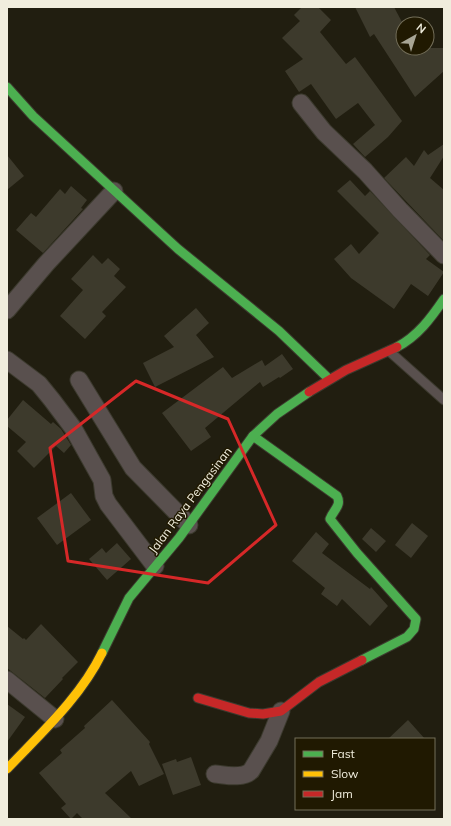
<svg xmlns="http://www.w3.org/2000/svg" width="451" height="826" font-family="Mulish,sans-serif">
	<rect width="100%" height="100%" fill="#211e10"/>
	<!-- building -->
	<g fill="#3d3a2c">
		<path d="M302 7H318L331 20 320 32 346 64 355 57 402 121 388 137 365 157 353 144 375 125 358 103 336 119 311 84 299 92 285 71 303 59 282 38 300 21 294 15Z"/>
		<path d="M355 7H394L403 24V48H444V71L415 97 374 34 370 37Z"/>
		<path d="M444 144V156L430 178 444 190 443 240 384 178 406 157 414 166 424 150 428 155Z"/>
		<path d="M7 155 24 176 7 190Z"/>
		<path d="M350 180 365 196 370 191 430 255 426 259 444 272 428 296 411 284 394 309 351 278 334 259 351 244 359 254 379 233 337 191Z"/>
		<path d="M71 186 87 200 81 208 83 209 43 253 16 230 31 213 36 217 60 189 65 194Z"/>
		<path d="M93 255 102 264 108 258 120 269 114 276 126 287 102 312 106 316 85 339 60 316 83 290 71 279Z"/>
		<path d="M196 308 209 323 196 335 214 357 155 387 143 363 174 347 164 336Z"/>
		<path d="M282 354 293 369 280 378 279 377 263 387 260 382 205 428 211 437 191 451 162 413 223 367 232 378 262 360 265 366Z"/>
		<path d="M23 400 51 424 53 422 61 429 71 445 64 453 56 446 34 468 17 451 26 442 7 426V420Z"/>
		<path d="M71 493 91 520 57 545 37 518Z"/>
		<path d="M412 523 428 536 411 558 395 545Z"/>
		<path d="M371 528 386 541 376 552 362 539Z"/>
		<path d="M316 532 329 544 322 553 370 589 371 587 388 606 370 626 342 599 337 606 321 594 325 588 292 561Z"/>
		<path d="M117 543 131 559 107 580 89 559 102 548 106 553Z"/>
		<path d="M41 624 78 662 62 678 63 679 45 698 7 668V626L23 639 24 638 26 640Z"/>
		<path d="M112 700 150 742 149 744 164 774 139 786 131 771 105 793 132 819H83L77 813 71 819 61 808 66 804 39 773 62 753 60 750 85 728 84 726Z"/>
		<path d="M7 704 25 717 7 742Z"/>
		<path d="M408 720 425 739H388Z"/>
		<path d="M191 757 201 785 173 795 162 764 176 759 177 762Z"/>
	</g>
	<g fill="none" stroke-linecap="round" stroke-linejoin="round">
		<defs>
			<path id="lane" d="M389 351 444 400"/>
			<g id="street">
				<path d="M301 103 324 132 365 171 400 210 444 255"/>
				<path d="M7 310 46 264 114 191"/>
				<path d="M7 360 39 384 52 400 73 428 102 480 104 496 108 504 155 566"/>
				<path d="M79 380 133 468 189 525"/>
				<path d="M7 680 55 719"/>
				<path d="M215 774C226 775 242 779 251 771L269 741 281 711"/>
			</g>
			<g id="fast">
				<path d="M7 87 33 116 178 249 279 331 329 379"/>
				<path d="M397 347C418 336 431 318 444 299"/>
				<path d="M253 436 337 496C342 506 333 510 330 519L357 553 416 619 414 629 407 637 362 660"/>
				<path d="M102 653 129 598 179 538 253 436 277 414 309 392"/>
			</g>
			<path id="slow" d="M7 769C41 733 80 698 102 653"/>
			<g id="jam">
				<path d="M309 392 346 370 397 347"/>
				<path d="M198 698 249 713 263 714 281 711 319 682 362 660"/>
			</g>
		</defs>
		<!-- lane casing -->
		<use href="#lane" stroke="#3c3a2e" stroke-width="11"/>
		<!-- street casing -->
		<use href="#street" stroke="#3c3a2e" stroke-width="19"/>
		<!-- fast casing -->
		<use href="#fast" stroke="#3c3a2e" stroke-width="11"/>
		<!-- slow casing -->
		<use href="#slow" stroke="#3c3a2e" stroke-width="11"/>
		<!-- jam casing -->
		<use href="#jam" stroke="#3c3a2e" stroke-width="11"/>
		<!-- lane -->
		<use href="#lane" stroke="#59504e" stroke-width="9"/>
		<!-- street -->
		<use href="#street" stroke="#59504e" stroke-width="17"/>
		<!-- fast -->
		<use href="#fast" stroke="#4caf50" stroke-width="9"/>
		<!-- slow -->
		<use href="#slow" stroke="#ffc107" stroke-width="9"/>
		<!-- jam -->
		<use href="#jam" stroke="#c62828" stroke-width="9"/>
	</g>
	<!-- marked area -->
	<path fill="none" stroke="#d62828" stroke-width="3" stroke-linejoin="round" d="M136 381 228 419 276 525 208 583 68 561 50 448Z"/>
	<g text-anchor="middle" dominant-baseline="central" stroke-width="3" stroke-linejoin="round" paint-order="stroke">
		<!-- street labels -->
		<g font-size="12" fill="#f0eddd" stroke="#201901">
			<text transform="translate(190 500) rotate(-53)">Jalan Raya Pengasinan</text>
		</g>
	</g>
	<!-- border -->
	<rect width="451" height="826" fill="none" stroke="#f0eddd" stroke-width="16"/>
	<!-- legend -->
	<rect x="295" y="738" width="140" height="72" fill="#201901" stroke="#736e59"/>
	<rect x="303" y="751" width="20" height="6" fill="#4caf50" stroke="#736e59"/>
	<text x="331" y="758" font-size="12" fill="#f0eddd">Fast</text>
	<rect x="303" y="771" width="20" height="6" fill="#ffc107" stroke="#736e59"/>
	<text x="331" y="778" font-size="12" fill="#f0eddd">Slow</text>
	<rect x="303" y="791" width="20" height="6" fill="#c62828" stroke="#736e59"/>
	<text x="331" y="798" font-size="12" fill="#f0eddd">Jam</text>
	<!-- north arrow -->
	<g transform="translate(415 36) rotate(39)"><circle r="19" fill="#201901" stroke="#736e59"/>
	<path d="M0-3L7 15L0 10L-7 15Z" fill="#a8a595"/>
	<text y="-6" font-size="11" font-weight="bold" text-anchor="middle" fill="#f0eddd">N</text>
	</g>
</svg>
